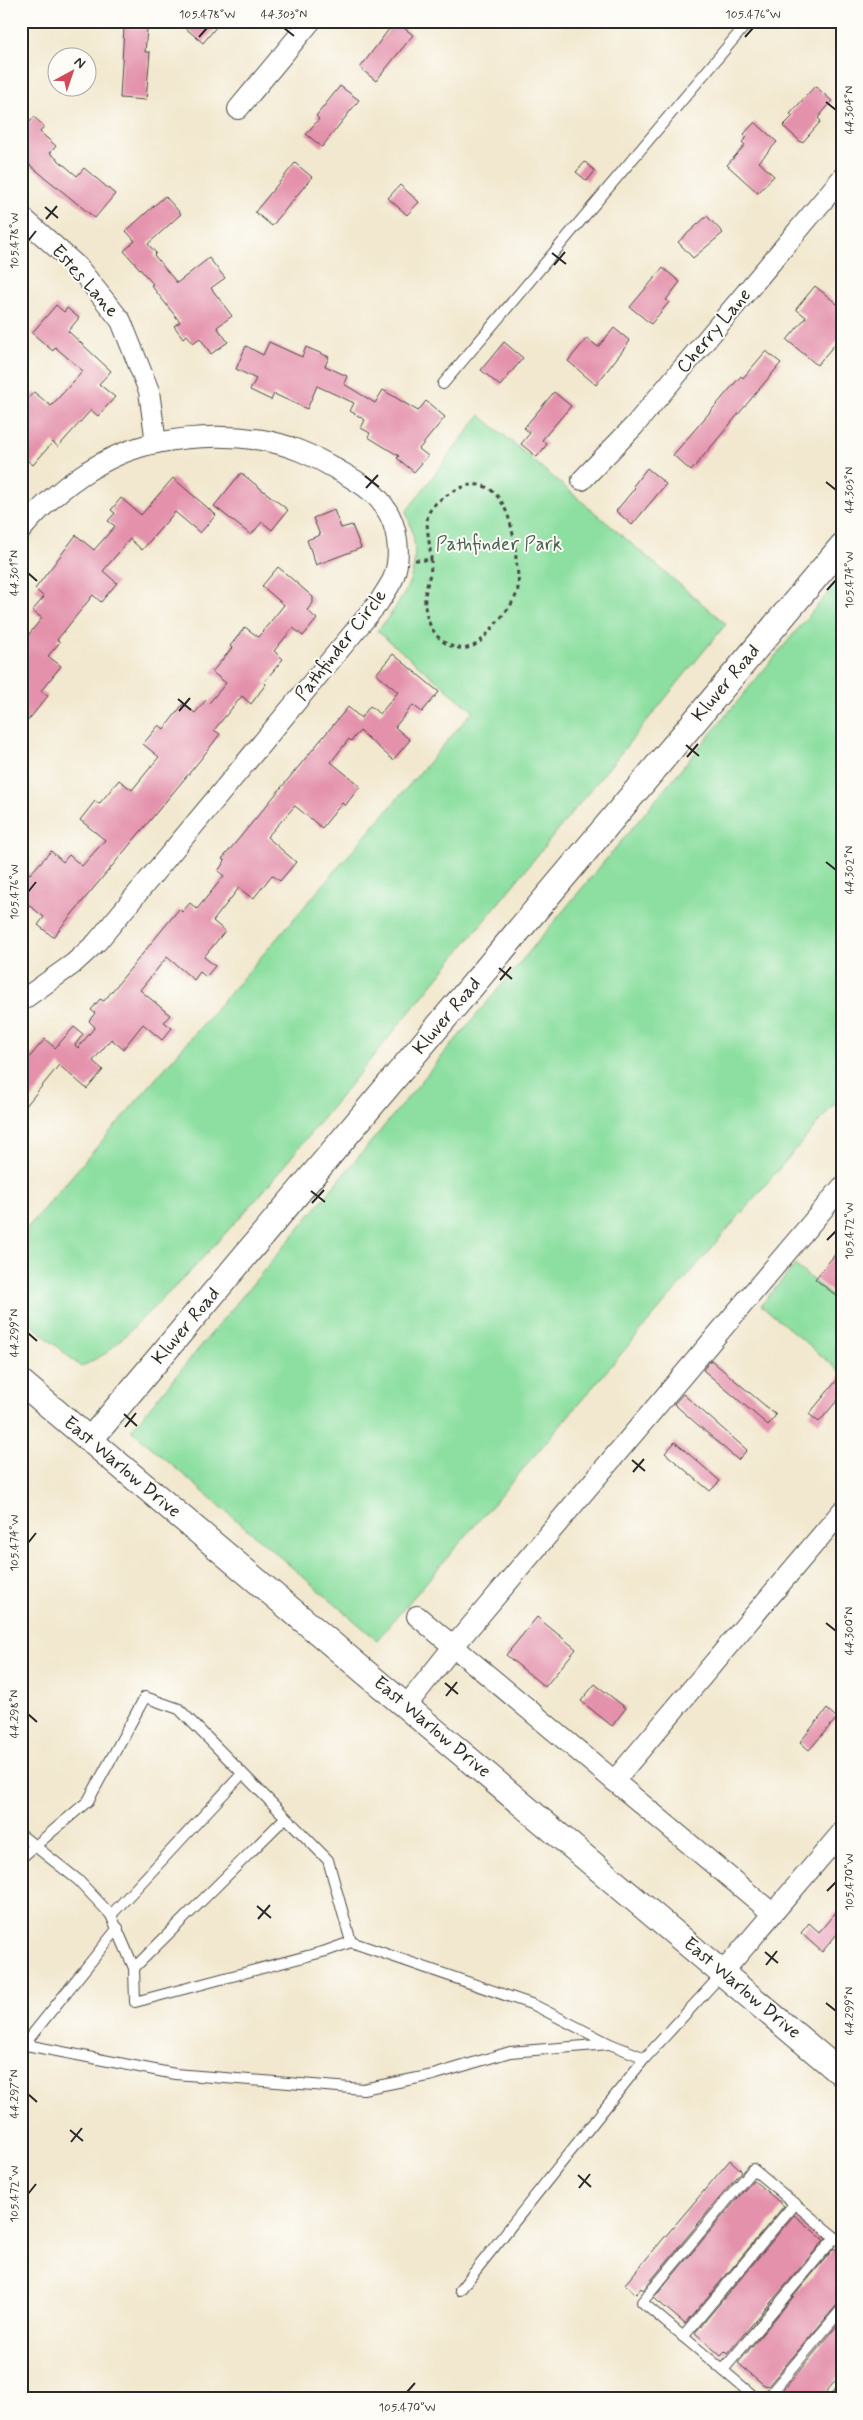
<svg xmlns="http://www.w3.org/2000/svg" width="863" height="2420" font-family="Mynerve,sans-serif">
	<rect width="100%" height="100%" fill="#fdfcf7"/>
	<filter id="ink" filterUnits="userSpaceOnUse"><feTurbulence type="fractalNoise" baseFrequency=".02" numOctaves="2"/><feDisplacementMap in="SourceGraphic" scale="10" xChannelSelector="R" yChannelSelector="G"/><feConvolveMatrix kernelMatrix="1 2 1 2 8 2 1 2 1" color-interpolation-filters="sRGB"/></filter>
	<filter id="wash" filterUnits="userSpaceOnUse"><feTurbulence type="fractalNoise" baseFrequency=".0096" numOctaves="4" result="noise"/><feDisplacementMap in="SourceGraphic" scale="20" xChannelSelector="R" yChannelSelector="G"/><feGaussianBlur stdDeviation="1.12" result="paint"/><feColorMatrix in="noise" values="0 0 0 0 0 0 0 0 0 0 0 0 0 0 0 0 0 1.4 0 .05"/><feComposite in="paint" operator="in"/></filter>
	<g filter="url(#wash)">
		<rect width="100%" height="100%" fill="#f2e8cf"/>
		<!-- green -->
		<g fill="#8cdfa0" stroke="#5c8566">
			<path d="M480 415 726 624 261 1194 189 1273 108 1352 81 1367 21 1316V1235L473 711 377 631C410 593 426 562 406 512Z"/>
			<path d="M842 576V1095L377 1640 131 1430Z"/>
			<path d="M795 1265 842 1305V1373L761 1305Z"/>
		</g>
		<g id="blocks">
			<!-- building -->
			<g fill="#e491ac">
				<path d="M177 21H221L203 43Z"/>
				<path d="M395 21 413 35 376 81 360 68Z"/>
				<path d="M124 27 147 29 145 52H150L146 100 120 98Z"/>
				<path d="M340 86 359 100 322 147 306 134 319 119 316 116Z"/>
				<path d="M815 86 832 101 818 118 821 121 802 143 783 126 793 116 790 114Z"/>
				<path d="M21 114 30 122 34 117 44 126 40 132 56 146 50 153 77 176 84 168 115 194 95 218 21 158Z"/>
				<path d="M755 122 777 142 759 162 774 176 758 193 727 165 745 145 742 142 747 137 744 134Z"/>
				<path d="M585 162 595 171 587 181 576 172Z"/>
				<path d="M295 163 312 177 272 226 255 212Z"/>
				<path d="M400 185 419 202 407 215 388 198Z"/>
				<path d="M165 196 181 214 148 244 156 253 154 255 177 283 209 258 225 278 211 288 232 316 217 327 228 342 211 354 200 338 193 343 187 335 183 338 174 326 180 322 151 285 153 284 124 251 135 241 126 231Z"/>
				<path d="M707 216 723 233 693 258 678 242Z"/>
				<path d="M663 268 680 282 666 300 669 302 651 324 630 307Z"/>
				<path d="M815 286 842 308V336L817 365 787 340 806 317 796 309Z"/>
				<path d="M56 305 64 312 67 308 79 318 68 331 111 371 99 384 115 397 98 416 91 410 58 447 53 442 33 465 21 455V406L34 392 51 406 83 371 55 347 53 351 32 333Z"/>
				<path d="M614 328 630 341 596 385 568 361 587 338 598 347Z"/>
				<path d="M269 342 302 357 306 347 329 357 325 366 347 376 344 384 375 403 383 390 418 411 426 401 445 417 419 449 428 456 414 472 397 458 399 456 368 437 370 433 361 428 365 420 350 411 354 403 317 386 307 409 274 394 271 400 250 390 256 379 236 369 246 346 263 355Z"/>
				<path d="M504 342 523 358 500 386 481 370Z"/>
				<path d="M766 351 781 363 691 471 673 455 741 376 743 378Z"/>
				<path d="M554 392 571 406 542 440 547 444 537 457 521 444 530 433 524 428Z"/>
				<path d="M647 468 666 484 632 525 616 511 635 488 633 486Z"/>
				<path d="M241 473 288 510 272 530 262 522 251 535 214 506Z"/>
				<path d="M173 478 216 515 200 533 175 512 142 550 130 539 103 571 117 583 101 602 93 595 57 640 60 642 48 656 61 666 41 691 48 696 21 729V644L42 618 32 611 44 597 35 589 76 535 94 550 115 526 108 521 115 513 111 510 121 498 141 515Z"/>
				<path d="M334 510 341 528 352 525 361 548 316 565 307 540 320 535 313 518Z"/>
				<path d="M278 567 313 597V603L307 610 317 619 303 636 293 628 274 651 283 659 264 682 266 684 251 704 242 696 214 730 220 734 201 759 53 937 38 925 44 917 21 899V867L30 874 51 851 63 862 69 855 82 866 105 840 80 820 95 801 99 804 119 780 132 790 159 757 143 744 159 725 164 729 183 704 195 713 206 700 209 703 226 683 212 672 232 648 230 646 245 627 258 637 284 605 262 586Z"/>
				<path d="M393 654 439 692 422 712 413 705 395 727 410 740 393 760 360 731 351 741 349 739 331 762 360 786 345 806 342 803 322 828 295 806 267 837 296 862 280 881 272 875 253 899 239 888 213 921 225 931 204 957 215 966 206 977 200 972 194 980 167 957 140 990 170 1015 164 1022 172 1028 162 1040 143 1024 123 1049 111 1039 93 1061 103 1070 87 1089 59 1065 21 1112V1067L45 1039 55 1048 74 1027 83 1034 75 1045 78 1048 95 1027 89 1021 95 1013 91 1010 100 999 104 1001 179 909 182 912 190 903 197 909 224 876 218 871 225 861 222 859 348 707 361 718 370 706 380 714 398 692 376 674Z"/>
				<path d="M842 1246V1300L815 1279Z"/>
				<path d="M711 1360 776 1415 768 1425 703 1370Z"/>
				<path d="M842 1374V1395L819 1422 809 1414Z"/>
				<path d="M683 1394 747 1450 738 1460 674 1404Z"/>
				<path d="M675 1442 720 1481 710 1491 665 1453Z"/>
				<path d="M537 1617 576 1649 545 1687 506 1655Z"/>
				<path d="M595 1684 626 1708 612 1726 581 1701Z"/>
				<path d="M827 1709 837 1718 809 1750 800 1742Z"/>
				<path d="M842 1905V1928L822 1952 801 1933 809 1923 819 1932Z"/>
				<path d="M730 2160 742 2171 643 2290 641 2288 636 2294 625 2284Z"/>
				<path d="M753 2180 784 2206 685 2324 654 2298Z"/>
				<path d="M794 2215 824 2240 727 2354 725 2352 721 2356 695 2333Z"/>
				<path d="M834 2248 842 2255V2302L837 2305 768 2386 764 2385 738 2363Z"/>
				<path d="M842 2320V2373L820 2399H783L779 2395Z"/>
			</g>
		</g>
	</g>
	<g filter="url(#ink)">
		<use href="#blocks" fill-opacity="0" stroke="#494744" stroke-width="1"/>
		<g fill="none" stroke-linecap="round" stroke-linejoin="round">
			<defs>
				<g id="service">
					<path d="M443 384 749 21"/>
					<path d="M21 1835 78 1880 111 1915 134 1968 135 2002 326 1951 351 1942"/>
					<path d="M21 1858 88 1801 145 1697 179 1709 328 1860 351 1942 534 2005 610 2044 645 2058"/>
					<path d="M111 1915 242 1774"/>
					<path d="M134 1968 285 1818"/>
					<path d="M21 2044 175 2074 363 2089 433 2075 510 2052 609 2044"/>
					<path d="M23 2046 118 1928"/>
					<path d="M460 2290 645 2058 723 1973"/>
					<path d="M683 2337 795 2203"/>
					<path d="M723 2370 835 2237"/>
					<path d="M757 2399 642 2302 753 2169 842 2243"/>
					<path d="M766 2399 842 2309"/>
					<path d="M834 2399 842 2390"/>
				</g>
				<g id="minor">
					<path d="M238 109 311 21"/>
					<path d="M21 216 78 267 121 321 149 391 156 443"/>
					<path d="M582 480 634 426 842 178"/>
					<path d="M21 530C56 489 102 454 156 443 190 436 228 435 262 440 287 444 315 456 336 469 353 479 373 489 384 506 398 525 402 556 393 579 389 587 384 594 379 602L97 942 73 964 21 1001"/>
					<path d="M417 1616 772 1913"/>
					<path d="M406 1706 453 1647 842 1187"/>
					<path d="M614 1781 842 1511"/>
					<path d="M723 1972 842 1832"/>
				</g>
				<g id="tertiary">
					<path d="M21 1382 842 2074"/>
					<path d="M90 1440 842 546"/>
				</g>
			</defs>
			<!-- service casing -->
			<use href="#service" stroke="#494744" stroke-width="12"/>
			<!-- minor casing -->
			<use href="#minor" stroke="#494744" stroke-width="22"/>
			<!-- tertiary casing -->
			<use href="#tertiary" stroke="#494744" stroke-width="27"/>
			<!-- path -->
			<path stroke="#494744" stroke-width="3" stroke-dasharray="4 4" stroke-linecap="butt" d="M415 560H431C431 549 425 525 428 515 432 504 442 498 452 492 500 464 514 523 516 559 517 569 520 583 517 593 513 603 505 613 498 621 490 630 480 646 467 648 440 651 423 623 425 597 426 584 432 574 431 560"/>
			<!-- service -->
			<use href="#service" stroke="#fff" stroke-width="10"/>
			<!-- minor -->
			<use href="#minor" stroke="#fff" stroke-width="20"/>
			<!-- tertiary -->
			<use href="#tertiary" stroke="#fff" stroke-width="25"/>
		</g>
	</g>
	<!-- ticks -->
	<path fill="none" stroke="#2b2b2b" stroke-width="2" d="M284 28 294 36M199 37 207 28M745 37 753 28M826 102 836 110M45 207 58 218M46 219 57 206M28 241 36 231M552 253 566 264M554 265 565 252M365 476 379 487M826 482 836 490M366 488 378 475M28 573 37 581M827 590 836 580M178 699 191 710M179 711 190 698M686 745 699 756M687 757 698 744M826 862 836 870M28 892 36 882M499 968 512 979M500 980 511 967M311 1191 325 1202M312 1203 324 1190M827 1240 836 1231M28 1333 37 1341M124 1414 137 1426M125 1427 136 1413M632 1460 645 1471M633 1472 644 1459M28 1543 36 1533M826 1623 836 1631M445 1683 458 1694M446 1696 457 1682M28 1714 37 1722M827 1891 836 1882M257 1906 271 1918M258 1919 270 1905M765 1952 778 1963M766 1965 777 1951M826 2003 836 2011M28 2094 37 2102M70 2130 83 2141M71 2142 82 2128M578 2175 591 2187M579 2188 590 2174M28 2194 36 2184M407 2392 415 2383"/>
	<g text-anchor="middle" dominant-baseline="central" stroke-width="4" stroke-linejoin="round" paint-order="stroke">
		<!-- street labels -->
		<g font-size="19" fill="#2b2b2b" stroke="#fdfcf7">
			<text transform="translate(85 281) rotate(48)">Estes Lane</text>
			<text transform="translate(714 331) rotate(-50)">Cherry Lane</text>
			<text transform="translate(341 645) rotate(-52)">Pathfinder Circle</text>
			<text transform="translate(726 683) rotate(-50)">Kluver Road</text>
			<text transform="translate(447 1016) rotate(-50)">Kluver Road</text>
			<text transform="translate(186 1326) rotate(-50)">Kluver Road</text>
			<text transform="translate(122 1467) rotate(40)">East Warlow Drive</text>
			<text transform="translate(432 1727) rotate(40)">East Warlow Drive</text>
			<text transform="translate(742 1988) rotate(40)">East Warlow Drive</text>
		</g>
		<!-- park labels -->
		<g font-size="19" fill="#48614e" stroke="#fdfcf7">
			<text x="499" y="544">Pathfinder Park</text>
		</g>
	</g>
	<!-- margin -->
	<rect width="863" height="2420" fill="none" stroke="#fdfcf7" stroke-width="55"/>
	<!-- north arrow -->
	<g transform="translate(72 72) rotate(40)"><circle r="24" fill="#fdfcf7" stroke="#a9a8a5"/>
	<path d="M0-4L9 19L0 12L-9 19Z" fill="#d1495b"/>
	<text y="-8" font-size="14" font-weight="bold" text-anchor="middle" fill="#2b2b2b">N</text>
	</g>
	<rect x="28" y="28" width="808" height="2364" fill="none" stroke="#2b2b2b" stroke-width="2"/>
	<g font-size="12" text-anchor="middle" fill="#2b2b2b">
		<text x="207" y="18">105.478°W</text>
		<text x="284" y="18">44.303°N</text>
		<text x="753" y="18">105.476°W</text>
		<text transform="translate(849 110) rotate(-90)" y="4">44.304°N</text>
		<text transform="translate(14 241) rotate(-90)" y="4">105.478°W</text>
		<text transform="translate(849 490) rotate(-90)" y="4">44.303°N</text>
		<text transform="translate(14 573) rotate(-90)" y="4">44.301°N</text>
		<text transform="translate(849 580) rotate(-90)" y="4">105.474°W</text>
		<text transform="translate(849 870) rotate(-90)" y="4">44.302°N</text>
		<text transform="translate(14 892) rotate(-90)" y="4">105.476°W</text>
		<text transform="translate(849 1231) rotate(-90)" y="4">105.472°W</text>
		<text transform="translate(14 1333) rotate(-90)" y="4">44.299°N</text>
		<text transform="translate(14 1543) rotate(-90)" y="4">105.474°W</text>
		<text transform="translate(849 1631) rotate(-90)" y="4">44.300°N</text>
		<text transform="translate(14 1714) rotate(-90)" y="4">44.298°N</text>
		<text transform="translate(849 1882) rotate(-90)" y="4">105.470°W</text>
		<text transform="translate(849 2011) rotate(-90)" y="4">44.299°N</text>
		<text transform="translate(14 2094) rotate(-90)" y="4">44.297°N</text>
		<text transform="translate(14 2194) rotate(-90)" y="4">105.472°W</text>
		<text x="407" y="2411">105.470°W</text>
	</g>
</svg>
